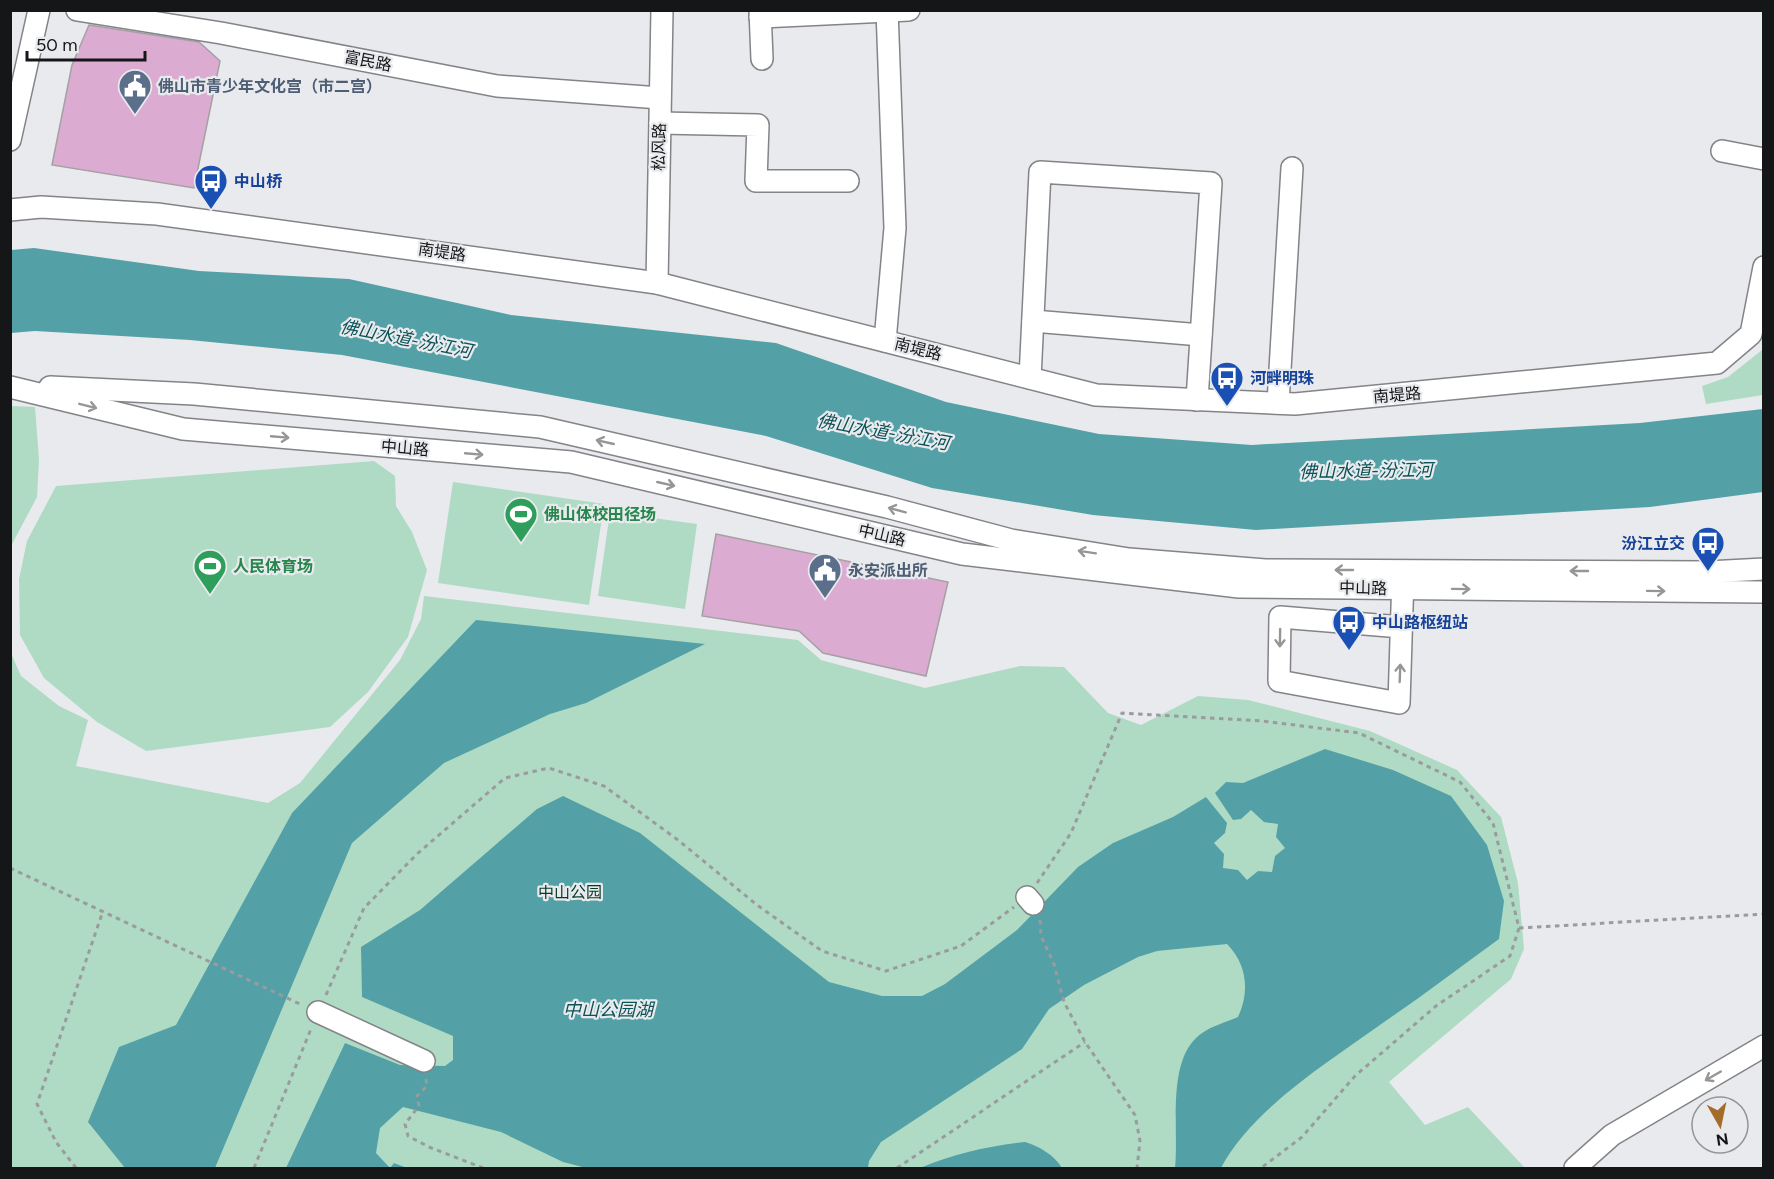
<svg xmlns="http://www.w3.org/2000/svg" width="1774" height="1179" font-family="Figtree,'Noto Sans SC',sans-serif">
	<rect width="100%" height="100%" fill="#e9eaed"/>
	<!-- green -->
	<g fill="#afdbc5">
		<path d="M1763 341V395L1706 404 1702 386 1728 377 1762 350Z"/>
		<path d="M11 406 35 407 39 459 37 497 11 546Z"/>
		<path d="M374 461 395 476 396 506 412 532 427 570 408 637 368 692 330 727 146 751 97 722 44 678 20 635 19 579 27 541 56 486Z"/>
		<path d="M453 482 604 504 589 605 438 583Z"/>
		<path d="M610 512 697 524 685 609 598 596Z"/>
		<path d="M424 596 798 640 821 660 925 688 1020 666 1064 667 1108 713 1141 725 1198 696 1248 700 1370 731 1457 770 1501 817 1518 883 1524 949 1511 979 1389 1082 1425 1125 1468 1107 1525 1168H11L10 651 21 676 59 706 88 720 76 766 268 803 300 783 400 660 421 619Z"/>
	</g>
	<!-- water -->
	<g fill="#53a1a7">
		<path d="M34 248 199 271 349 279 511 315 776 343 946 402 1099 434 1252 445 1640 423 1763 409V492L1650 507 1256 530 1093 515 932 488 766 436 342 355 190 340 35 331 11 333V250Z"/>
		<path d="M476 620 705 644 586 703 550 714 444 763 352 843 215 1168H125L88 1122 119 1047 176 1025 292 813Z"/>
		<path d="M1325 749 1393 770 1451 796 1487 845 1504 901 1499 939C1462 966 1425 994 1387 1020 1333 1059 1252 1108 1221 1168H1175C1179 1130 1167 1066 1196 1038 1207 1027 1224 1023 1238 1017 1250 992 1247 964 1227 944L1157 951 1138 957 1084 985 1049 1009 1022 1049 881 1142 869 1161 868 1168H586L563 1162 501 1132 403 1107 380 1128 376 1153 390 1168 394 1163 407 1168H286L345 1043 400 1065 445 1066 453 1060V1036L362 997 361 947 420 910 537 809 563 796 640 833 829 982 882 996H922L945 984 1017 930 1078 867 1113 843 1173 817 1206 797 1227 823 1225 833 1214 843 1224 854 1223 868 1238 870 1247 880 1258 871 1272 872 1275 856 1285 848 1276 837 1278 824 1264 822 1251 810 1241 819 1233 820 1215 793 1226 782 1243 783Z"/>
		<path d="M1025 1142C1039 1146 1054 1155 1062 1168H920C954 1154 988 1146 1025 1142Z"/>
	</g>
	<!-- building -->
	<g fill="#dcabd2" stroke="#a4a1a3" stroke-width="1.5">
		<path d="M89 25 199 42 220 61 194 188 52 165 72 65Z"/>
		<path d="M716 534 948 582 926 676 823 653 799 631 702 616Z"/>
	</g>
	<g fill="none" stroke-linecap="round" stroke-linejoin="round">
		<defs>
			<g id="minor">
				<path d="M77 10 221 33 497 86 660 98"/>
				<path d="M760 10 762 59"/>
				<path d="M760 17 909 10"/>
				<path d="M660 123 758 125 756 181H848"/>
				<path d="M10 140 39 10"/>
				<path d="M1722 151 1764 159"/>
				<path d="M10 210 41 207 157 214 657 283 1096 395 1295 404 1717 363 1751 334 1764 267"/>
				<path d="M657 283 662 10"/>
				<path d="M1033 321 1201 335"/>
				<path d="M885 341 895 228 887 10"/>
				<path d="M1030 378 1040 172 1211 183 1197 400"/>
				<path d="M10 387 183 429 571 462 962 554 1239 587 1764 592"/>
				<path d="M50 387 194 394 540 427 887 507 1011 540 1129 559 1265 570 1708 572 1764 569"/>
				<path d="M1278 403 1292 168"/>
				<path d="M1401 627 1280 617 1279 681 1399 703 1403 576"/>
				<path d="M1027 897 1033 904"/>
				<path d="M318 1012 424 1061"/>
				<path d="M1575 1168 1612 1135 1764 1046"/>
			</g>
		</defs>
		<!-- minor casing -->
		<use href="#minor" stroke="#838487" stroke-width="24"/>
		<!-- path -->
		<g stroke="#9a9b9d" stroke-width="3" stroke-dasharray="4.5 4.5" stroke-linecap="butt">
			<path d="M10 455V463"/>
			<path d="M10 868 302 1005"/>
			<path d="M1037 883 1071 833 1122 713 1262 721 1359 733 1460 782 1493 823 1519 928 1510 956 1436 1006 1355 1076 1302 1137 1261 1168"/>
			<path d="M1040 920 1041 936 1054 964 1064 1002 1085 1042 1135 1115 1140 1141 1137 1168"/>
			<path d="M1519 928 1764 914"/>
			<path d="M326 995 364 908 417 854 505 778 549 768 604 786 678 840 757 905 822 951 886 971 961 946 1014 907"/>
			<path d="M426 1079 427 1086 417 1096 419 1106 405 1124 408 1136 429 1147 483 1168"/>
			<path d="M76 1168 56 1142 37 1104 103 911"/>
			<path d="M254 1168 311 1029"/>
			<path d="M897 1168 1085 1042"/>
		</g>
		<!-- minor -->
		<use href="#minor" stroke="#fff" stroke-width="21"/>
	</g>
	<!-- one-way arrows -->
	<defs><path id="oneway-shaft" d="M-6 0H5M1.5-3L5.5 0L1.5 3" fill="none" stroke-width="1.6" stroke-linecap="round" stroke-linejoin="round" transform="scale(1.5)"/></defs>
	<g stroke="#969697">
		<use href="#oneway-shaft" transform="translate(88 406) rotate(14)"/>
		<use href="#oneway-shaft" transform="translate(280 437) rotate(5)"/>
		<use href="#oneway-shaft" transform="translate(605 442) rotate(-167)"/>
		<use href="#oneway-shaft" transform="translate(474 454) rotate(5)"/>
		<use href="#oneway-shaft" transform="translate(666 484) rotate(13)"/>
		<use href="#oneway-shaft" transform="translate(897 510) rotate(-165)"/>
		<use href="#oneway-shaft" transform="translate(1087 552) rotate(-171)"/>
		<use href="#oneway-shaft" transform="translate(1344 570) rotate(180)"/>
		<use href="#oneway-shaft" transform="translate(1579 571) rotate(-180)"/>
		<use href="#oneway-shaft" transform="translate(1461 589) rotate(1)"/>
		<use href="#oneway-shaft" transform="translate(1656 591) rotate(1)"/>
		<use href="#oneway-shaft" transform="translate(1280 638) rotate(91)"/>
		<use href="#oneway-shaft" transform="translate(1400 673) rotate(-88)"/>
		<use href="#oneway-shaft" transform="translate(1713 1076) rotate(150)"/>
	</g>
	<!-- icons -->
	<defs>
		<symbol id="civic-pin" viewBox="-11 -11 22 30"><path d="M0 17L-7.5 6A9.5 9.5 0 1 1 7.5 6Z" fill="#5c6f8a" stroke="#e9eaed"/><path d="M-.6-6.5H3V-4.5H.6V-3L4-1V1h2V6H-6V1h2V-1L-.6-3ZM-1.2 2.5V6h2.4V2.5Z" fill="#fff"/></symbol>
		<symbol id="bus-pin" viewBox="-11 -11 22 30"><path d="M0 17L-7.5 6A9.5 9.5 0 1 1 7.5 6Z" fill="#1a4fb4" stroke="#e9eaed"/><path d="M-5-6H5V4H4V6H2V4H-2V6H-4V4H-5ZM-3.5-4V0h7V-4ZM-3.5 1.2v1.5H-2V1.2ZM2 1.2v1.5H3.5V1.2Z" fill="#fff"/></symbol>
		<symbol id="stadium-pin" viewBox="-11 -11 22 30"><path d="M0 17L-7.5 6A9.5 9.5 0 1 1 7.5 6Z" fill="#2e9e5b" stroke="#e9eaed"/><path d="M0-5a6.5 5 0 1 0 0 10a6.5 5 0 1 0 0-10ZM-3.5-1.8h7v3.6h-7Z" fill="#fff"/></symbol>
	</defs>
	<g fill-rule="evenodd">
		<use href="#civic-pin" x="116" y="67" width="38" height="52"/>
		<use href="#bus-pin" x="192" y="162" width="38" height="52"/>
		<use href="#bus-pin" x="1208" y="359" width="38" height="52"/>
		<use href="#stadium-pin" x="502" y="495" width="38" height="52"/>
		<use href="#bus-pin" x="1689" y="524" width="38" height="52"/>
		<use href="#stadium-pin" x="191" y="547" width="38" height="52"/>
		<use href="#civic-pin" x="806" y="551" width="38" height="52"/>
		<use href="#bus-pin" x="1330" y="603" width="38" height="52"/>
	</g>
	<g text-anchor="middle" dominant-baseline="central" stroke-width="4.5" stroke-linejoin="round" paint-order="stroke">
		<!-- street labels -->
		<g font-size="16" fill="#151617" stroke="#e9eaed">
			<text transform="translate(368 61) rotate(11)">富民路</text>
			<text transform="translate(659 147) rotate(-89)">松风路</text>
			<text transform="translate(442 252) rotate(8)">南堤路</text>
			<text transform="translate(918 349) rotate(14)">南堤路</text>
			<text transform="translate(1397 395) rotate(-5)">南堤路</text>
			<text transform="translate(405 448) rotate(5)">中山路</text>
			<text transform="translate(882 535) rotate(13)">中山路</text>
			<text transform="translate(1363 588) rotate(1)">中山路</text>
		</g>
		<!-- service labels -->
		<g font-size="16" font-weight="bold" fill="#4e5e75" stroke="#e9eaed" text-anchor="start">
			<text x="158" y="86">佛山市青少年文化宫（市二宫）</text>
			<text x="848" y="570">永安派出所</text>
		</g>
		<!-- transit labels -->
		<g font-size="16" font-weight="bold" fill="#164399" stroke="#e9eaed" text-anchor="start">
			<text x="234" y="181">中山桥</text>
			<text x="1250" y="378">河畔明珠</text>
			<text x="1685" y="543" text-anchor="end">汾江立交</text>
			<text x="1372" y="622">中山路枢纽站</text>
		</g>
		<!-- leisure labels -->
		<g font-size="16" font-weight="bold" fill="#27864d" stroke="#e9eaed" text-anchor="start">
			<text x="544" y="514">佛山体校田径场</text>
			<text x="233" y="566">人民体育场</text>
		</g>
		<!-- park labels -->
		<g font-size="16" fill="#043a26" stroke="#e9eaed">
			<text x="570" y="892">中山公园</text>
		</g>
		<!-- water labels -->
		<g font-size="18" font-style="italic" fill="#0b5257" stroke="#e9eaed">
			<text transform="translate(406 339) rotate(11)">佛山水道-汾江河</text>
			<text transform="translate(883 432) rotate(10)">佛山水道-汾江河</text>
			<text transform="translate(1366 471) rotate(-1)">佛山水道-汾江河</text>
			<text x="608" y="1010">中山公园湖</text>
		</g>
	</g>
	<!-- border -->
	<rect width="1774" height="1179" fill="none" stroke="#151617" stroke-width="24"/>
	<!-- north arrow -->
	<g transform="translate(1720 1125) rotate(171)"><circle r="28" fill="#e9eaed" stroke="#949597" stroke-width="1.5"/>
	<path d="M0-4.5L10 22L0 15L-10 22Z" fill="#a46c2a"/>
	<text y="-9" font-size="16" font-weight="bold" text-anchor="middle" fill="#151617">N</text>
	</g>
	<!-- scale -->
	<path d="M27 51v9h118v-9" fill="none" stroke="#151617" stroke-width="3"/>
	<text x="36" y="51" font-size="18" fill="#151617" stroke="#e9eaed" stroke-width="4.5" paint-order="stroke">50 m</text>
</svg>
